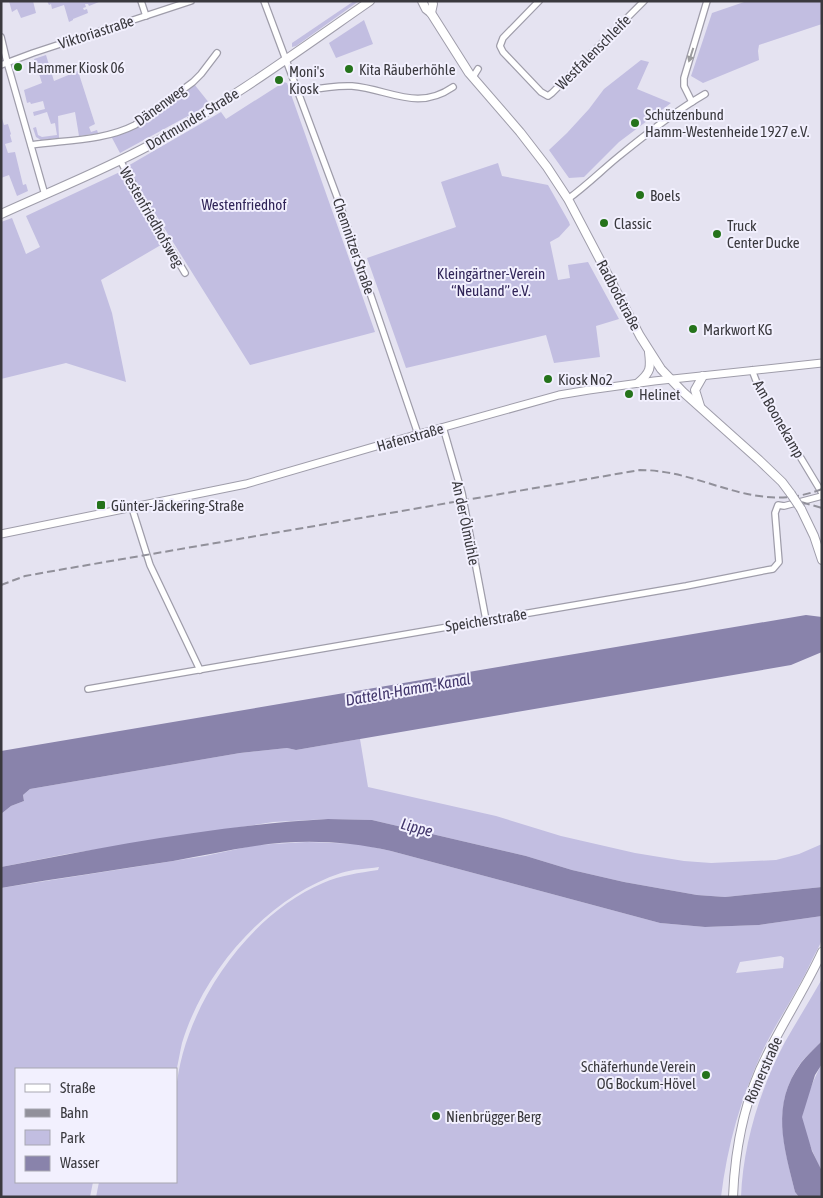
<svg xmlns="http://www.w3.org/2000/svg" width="823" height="1198" font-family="'Asap Condensed',sans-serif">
	<rect width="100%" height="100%" fill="#e5e3f1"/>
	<!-- green -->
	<g fill="#c2bee1" fill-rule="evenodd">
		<path d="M9 1H33L36 13 21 18 17 9 12 12Z"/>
		<path d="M47 1H99V2L89 6 88 4H85L86 7 83 8 84 10 87 9 88 13 73 19V20L69 22 64 5 52 9 51 4 49 5Z"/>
		<path d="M354 1H359L296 46 292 47V43Z"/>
		<path d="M747 1H822V24L759 45 758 51 759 60 703 83 691 76 712 13Z"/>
		<path d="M364 20 373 44 336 58 329 43Z"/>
		<path d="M46 55 54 81 78 71 95 124 89 127 91 132 97 130 98 133 79 136 75 112 58 116 59 138 41 140 36 137 33 128 36 127 38 135 42 137 57 135 55 123 51 124 47 112 34 116 33 112 45 109 43 101 31 104 30 102 27 103 24 90 42 83 34 59Z"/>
		<path d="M641 60 649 62 637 89 671 103 619 142 584 177 569 178 549 150 567 133 589 109 604 89Z"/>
		<path d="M284 82 287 83 375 332 250 365 126 167 221 112 226 119Z"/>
		<path d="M194 84 210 104 120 153 111 136 132 129Z"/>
		<path d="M1 115 4 125 8 124 11 134 10 135 12 142 5 144 8 153 15 152 23 185 26 184 28 191 17 196 9 175 1 178Z"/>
		<path d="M498 163 502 176 548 185 569 222 570 225 559 237 550 242 558 280 570 278 568 265 588 262 619 319 596 326 600 357 554 363 546 335 406 368 367 258 456 227 441 182Z"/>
		<path d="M122 171 166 242 101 280 112 313 126 382 66 363 1 379V222L12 218 26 254 40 247 26 216Z"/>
		<path d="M360 739 368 787 496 816 561 836 635 853 684 861 711 863 776 860 799 854 822 844V887L725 897 697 895 624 882 572 870 526 856 372 820 328 819 273 822 67 854 1 867V814L11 806 24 801 23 795 30 789 240 753 287 748 296 750Z"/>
		<path d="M307 842 359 844 391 851 660 923 705 927 759 925 822 916C822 923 823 932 822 939 820 946 815 953 812 960 798 991 778 1019 763 1050 741 1097 727 1146 721 1197H96L99 1182H176C176 1152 174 1121 176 1091 183 1009 247 915 323 883 341 875 359 873 378 870L379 867C366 869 353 869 341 873 268 897 204 970 182 1043 180 1052 178 1063 176 1073V1069H16V1182H93L90 1197H1V888L205 856 256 845ZM781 956 784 958 783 968 736 973 740 962Z"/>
		<path d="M822 979V1041C815 1048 806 1056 800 1064 771 1106 784 1146 795 1192L799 1197H741C743 1144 760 1089 785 1042 797 1021 810 1000 822 979Z"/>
		<path d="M822 1064V1171C814 1155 805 1137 802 1119 801 1109 816 1073 822 1064Z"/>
	</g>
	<!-- water -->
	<g fill="#8983ab">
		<path d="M806 615 822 617V652L791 665 296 750 287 748 240 753 30 789 23 795 24 801 11 806 1 814V751Z"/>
		<path d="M328 819 372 820 526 856 572 870 624 882 697 895 725 897 822 887V916L759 925 705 927 660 923 391 851C346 841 300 839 255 846 228 850 201 856 173 861 116 870 58 878 1 888V867C109 846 218 825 328 819Z"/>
		<path d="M822 1041V1064L815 1075 802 1117 812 1151 822 1171V1197H799L795 1192C784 1147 770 1105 801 1063 807 1055 815 1048 822 1041Z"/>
	</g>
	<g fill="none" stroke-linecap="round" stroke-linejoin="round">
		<defs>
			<g id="minor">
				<path d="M141 1 146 16"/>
				<path d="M264 1 339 202 418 434"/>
				<path d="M539 1 503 38 500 46 503 52 541 92 548 96 552 93 644 1"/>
				<path d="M1 37 7 62 45 195"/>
				<path d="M1 65 33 53 191 1"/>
				<path d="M473 77 478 69"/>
				<path d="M298 92C315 89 334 85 352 86 389 89 417 112 453 87"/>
				<path d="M692 102 684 86V78L707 1"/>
				<path d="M31 145C65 140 104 141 135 125L193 82 201 74 217 53"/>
				<path d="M120 160 145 206 185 273"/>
				<path d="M568 199C586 186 601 171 618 157 646 134 674 112 705 94"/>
				<path d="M752 370 757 383 769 405 822 493"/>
				<path d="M443 427 462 493 486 620"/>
				<path d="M132 508 150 565 200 670"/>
				<path d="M88 689 686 586 767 570 773 569 779 562 775 513 778 505 784 506 822 496"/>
			</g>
			<path id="tertiary" d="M1 534 246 484 387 443 559 395 589 390 654 381 822 363"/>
			<g id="secondary">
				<path d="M422 1 426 9 431 13 469 73 520 132 547 167 568 199 640 336 661 369 683 392 759 460 782 482 791 494"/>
				<path d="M431 13 433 4 432 1"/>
				<path d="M1 214C51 191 102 171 150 145 227 103 298 51 370 1"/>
				<path d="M638 383C651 372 651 368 649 352"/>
				<path d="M700 406 695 390 703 376"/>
				<path d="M801 509 814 536 822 560"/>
				<path d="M733 1197C735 1147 745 1097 768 1053 785 1019 806 987 822 952"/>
			</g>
		</defs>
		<!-- minor casing -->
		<use href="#minor" stroke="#9f9daa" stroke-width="8"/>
		<!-- tertiary casing -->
		<use href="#tertiary" stroke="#9f9daa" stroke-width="9"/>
		<!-- secondary casing -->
		<use href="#secondary" stroke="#9f9daa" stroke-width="10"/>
		<!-- minor -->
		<use href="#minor" stroke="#fff" stroke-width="5.5"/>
		<!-- tertiary -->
		<use href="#tertiary" stroke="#fff" stroke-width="7"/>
		<!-- secondary -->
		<use href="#secondary" stroke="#fff" stroke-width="8"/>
		<!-- rail -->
		<g stroke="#91909a" stroke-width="2" stroke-dasharray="8 4" stroke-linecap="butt">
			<path d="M790 501 801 502 822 508"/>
			<path d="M1 585 25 576 47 572 640 470C705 470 754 516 822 489"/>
		</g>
		<defs>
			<path id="secondary-bridge" d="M791 494 801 509"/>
		</defs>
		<!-- secondary-bridge casing -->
		<use href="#secondary-bridge" stroke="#9f9daa" stroke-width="10" stroke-linecap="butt"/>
		<!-- secondary-bridge -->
		<use href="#secondary-bridge" stroke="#fff" stroke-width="8"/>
	</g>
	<!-- one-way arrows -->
	<defs><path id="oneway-solid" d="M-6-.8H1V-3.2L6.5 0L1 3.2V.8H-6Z" transform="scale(1.25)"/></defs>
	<use fill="#9c9c9e" href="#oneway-solid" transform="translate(691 55) rotate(108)"/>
	<!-- markers -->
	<g fill="#25731b" stroke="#f2f0fe" stroke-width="2">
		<circle cx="18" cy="67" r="5"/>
		<circle cx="349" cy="69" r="5"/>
		<circle cx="279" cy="80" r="5"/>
		<circle cx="635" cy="123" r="5"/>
		<circle cx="640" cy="195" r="5"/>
		<circle cx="604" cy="223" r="5"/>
		<circle cx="717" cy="234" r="5"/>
		<circle cx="693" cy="329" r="5"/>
		<circle cx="548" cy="379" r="5"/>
		<circle cx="629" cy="394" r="5"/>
		<rect x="96" y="500" width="10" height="10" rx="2.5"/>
		<circle cx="706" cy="1075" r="5"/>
		<circle cx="436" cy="1116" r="5"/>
	</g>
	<g text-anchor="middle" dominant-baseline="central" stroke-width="4" stroke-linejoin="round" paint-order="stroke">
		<!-- street labels -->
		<g font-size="15" fill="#3a393e" stroke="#f2f0fe">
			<text transform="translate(96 32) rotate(-18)">Viktoriastraße</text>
			<text transform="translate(593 52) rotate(-45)">Westfalenschleife</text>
			<text transform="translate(160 105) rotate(-36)">Dänenweg</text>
			<text transform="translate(192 119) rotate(-31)">Dortmunder Straße</text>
			<text transform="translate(152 217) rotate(60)">Westenfriedhofsweg</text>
			<text transform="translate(354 246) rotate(71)">Chemnitzer Straße</text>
			<text transform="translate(619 295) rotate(62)">Radbodstraße</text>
			<text transform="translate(779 419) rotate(60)">Am Boonekamp</text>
			<text transform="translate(410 437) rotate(-16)">Hafenstraße</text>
			<text transform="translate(466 523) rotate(78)">An der Ölmühle</text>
			<text transform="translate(486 620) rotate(-9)">Speicherstraße</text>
			<text transform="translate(763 1070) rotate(-66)">Römerstraße</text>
		</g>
		<!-- poi labels -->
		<g font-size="15" fill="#3a393e" stroke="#f2f0fe" text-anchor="start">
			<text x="28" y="67">Hammer Kiosk 06</text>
			<text x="359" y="69">Kita Räuberhöhle</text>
			<text x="289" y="71">Moni's<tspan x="289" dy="17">Kiosk</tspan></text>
			<text x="645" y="114">Schützenbund<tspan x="645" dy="17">Hamm-Westenheide 1927 e.V.</tspan></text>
			<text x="650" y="195">Boels</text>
			<text x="614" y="223">Classic</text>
			<text x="727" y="225">Truck<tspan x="727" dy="17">Center Ducke</tspan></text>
			<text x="703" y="329">Markwort KG</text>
			<text x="558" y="379">Kiosk No2</text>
			<text x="639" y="394">Helinet</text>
			<text x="111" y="505">Günter-Jäckering-Straße</text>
			<text x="696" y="1066" text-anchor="end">Schäferhunde Verein<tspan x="696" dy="17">OG Bockum-Hövel</tspan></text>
			<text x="446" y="1116">Nienbrügger Berg</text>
		</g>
		<!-- park labels -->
		<g font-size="15" fill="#302458" stroke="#f2f0fe">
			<text x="244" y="204">Westenfriedhof</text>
			<text x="491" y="273">Kleingärtner-Verein<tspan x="491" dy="17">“Neuland” e.V.</tspan></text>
		</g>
		<!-- water labels -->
		<g font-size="16" font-style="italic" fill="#41356b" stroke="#f2f0fe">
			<text transform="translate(408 689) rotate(-10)">Datteln-Hamm-Kanal</text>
			<text transform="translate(417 827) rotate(15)">Lippe</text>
		</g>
	</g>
	<!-- border -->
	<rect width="823" height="1198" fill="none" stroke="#3a393e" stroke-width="5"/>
	<!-- legend -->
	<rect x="15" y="1068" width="162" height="115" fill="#f2f0fe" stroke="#a8a7b1"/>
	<rect x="25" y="1084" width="25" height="8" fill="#ffffff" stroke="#a8a7b1"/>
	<text x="60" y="1093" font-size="15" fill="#3a393e">Straße</text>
	<rect x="25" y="1109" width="25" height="8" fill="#91909a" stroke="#a8a7b1"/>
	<text x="60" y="1118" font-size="15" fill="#3a393e">Bahn</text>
	<rect x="25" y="1130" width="25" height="15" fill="#c2bee1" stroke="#a8a7b1"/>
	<text x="60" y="1143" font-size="15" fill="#3a393e">Park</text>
	<rect x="25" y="1156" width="25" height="15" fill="#8983ab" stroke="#a8a7b1"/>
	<text x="60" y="1168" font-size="15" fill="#3a393e">Wasser</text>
</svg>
